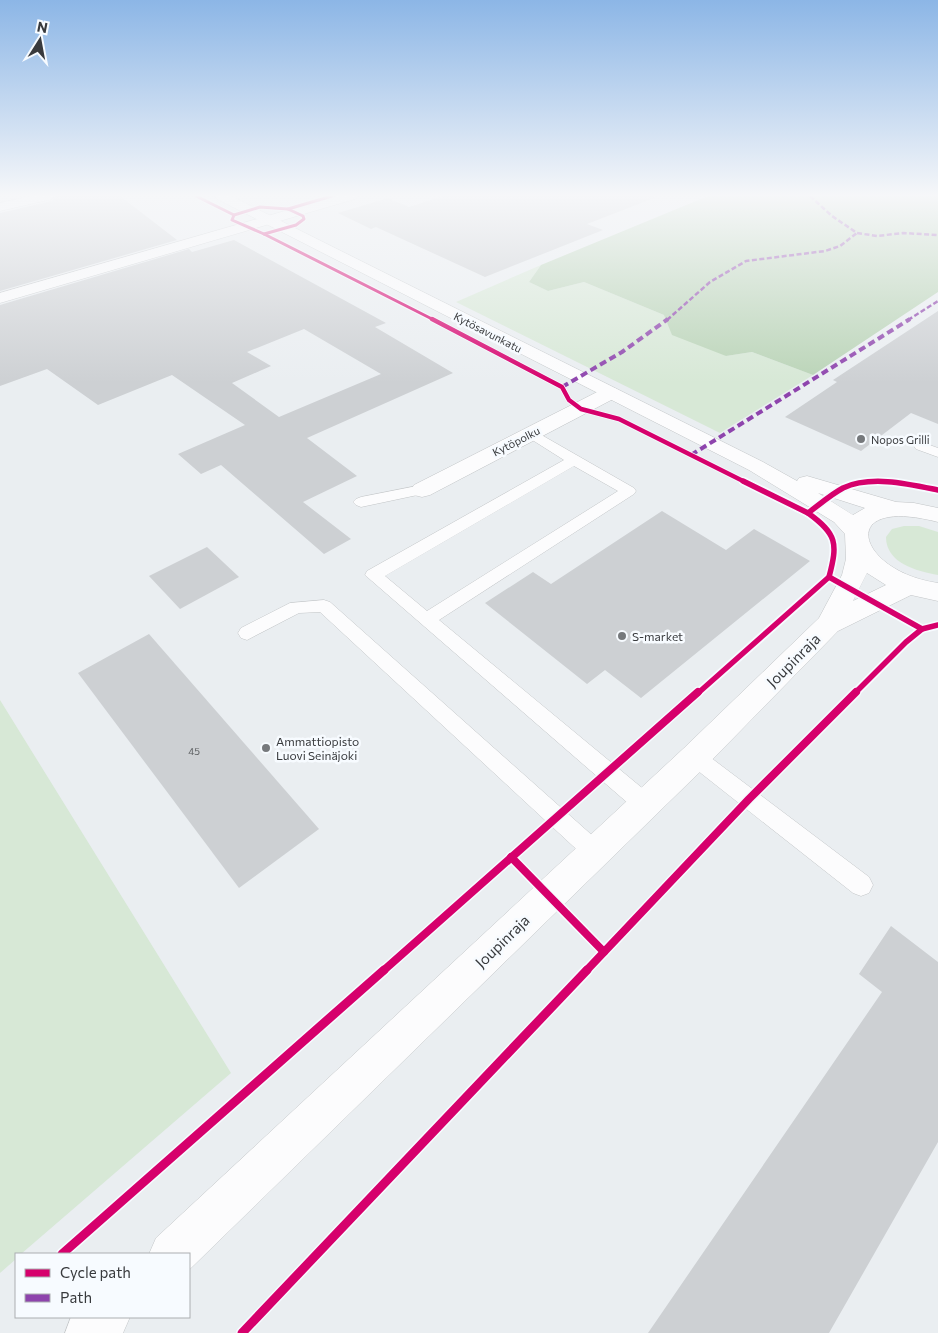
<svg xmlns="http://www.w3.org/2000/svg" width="938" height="1333" font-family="Commissioner,sans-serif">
	<rect width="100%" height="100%" fill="#eaeef1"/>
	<!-- green -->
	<g fill="#d7e8d6">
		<path d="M541 265 529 282 548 291 584 282 664 315 726 356 752 352 813 375 720 433 456 302Z"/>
		<path d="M904 526H919L938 532V575C916 571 886 563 886 537L892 529Z"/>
		<path d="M0 700 231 1073 21 1254H16V1259L0 1273Z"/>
	</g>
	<!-- forest -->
	<path fill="#bad4b7" d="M708 196H938V292L813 375 752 352 726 356 672 335 664 315 584 282 548 291 529 282 541 265Z"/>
	<!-- building -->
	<g fill="#cdd0d3" fill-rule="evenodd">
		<path d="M56 196H120L177 240 0 291V213L52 201Z"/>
		<path d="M443 196H654V198L587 224 603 230 485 277 376 227 371 229 338 213 388 198 409 207Z"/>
		<path d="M234 240 386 323 375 327 453 373 307 438 357 476 303 502 351 539 324 554 221 465 201 474 178 454 245 425 172 375 98 405 47 369 0 386V305L189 249 192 252ZM304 329 381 374 279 417 232 383 271 366 247 352Z"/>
		<path d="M938 311V424L911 413 861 451 785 417 837 382 833 380Z"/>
		<path d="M662 511 726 550 754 529 810 561 641 698 605 670 587 684 485 603 533 572 551 584Z"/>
		<path d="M207 547 239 577 180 609 149 576Z"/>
		<path d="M149 634 319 829 239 888 78 673Z"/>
		<path d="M891 926 938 962V1142L829 1333H648L882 992 859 974Z"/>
	</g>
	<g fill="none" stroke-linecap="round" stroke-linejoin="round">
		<defs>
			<g id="service">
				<path d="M531 429 634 488 636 491 634 494 439 620 653 797 656 804 653 811 645 814 637 811 365 575 367 571 564 460 526 436 524 433 526 430ZM574 466 618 491 427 611 385 576Z"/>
				<path d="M921 442 938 448V457L916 449 914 446Z"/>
				<path d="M422 485 427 487 429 490 427 493 361 507 356 505 353 502 356 499 361 497Z"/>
				<path d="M324 600 330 602 603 845 606 852 603 859 595 863 587 859 320 612 299 613 247 640 241 638 238 633 241 628 290 603Z"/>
				<path d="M695 748 702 751 869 877 873 885 869 893 861 896 853 893 688 763 685 757 688 751Z"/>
			</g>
			<g id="minor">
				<path d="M32 196H54L52 199 0 211V203Z"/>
				<path d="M337 196H357L355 199 0 303V293Z"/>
				<path d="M610 387 617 389 619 393 617 397 430 495 422 497 414 495 411 490 414 485 603 389Z"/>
			</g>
			<g id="tertiary">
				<path d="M215 196H231L763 462 797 481 799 478 807 476 896 502 914 503 938 508V522C833 495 858 572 938 583V601L911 595 838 631 706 766 189 1270V1254H149L156 1238 684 748 819 618 842 575 846 559 845 534 834 522 749 470 217 199ZM818 493 865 508 853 515ZM867 573 886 585 853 601Z"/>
				<path d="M71 1317H130L123 1333H65Z"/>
			</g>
		</defs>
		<!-- service casing -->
		<use href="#service" stroke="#c2c5c7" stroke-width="1"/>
		<!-- minor casing -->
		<use href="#minor" stroke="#c2c5c7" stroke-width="1"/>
		<!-- tertiary casing -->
		<use href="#tertiary" stroke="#c2c5c7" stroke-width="1"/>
		<!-- service -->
		<use href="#service" fill="#fcfcfd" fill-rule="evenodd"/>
		<!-- minor -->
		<use href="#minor" fill="#fcfcfd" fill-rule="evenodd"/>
		<!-- tertiary -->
		<use href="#tertiary" fill="#fcfcfd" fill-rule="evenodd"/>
		<!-- quiet-far1 -->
		<g stroke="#8e44ad" stroke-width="2.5" stroke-dasharray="5 2.5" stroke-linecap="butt">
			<path d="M810 196 832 216 857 233 877 236 903 233 938 235"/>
			<path d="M667 320 710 282 746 261 825 251 840 246 857 233"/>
			<path d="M908 320 938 301"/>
		</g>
		<!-- quiet -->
		<g stroke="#8e44ad" stroke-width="4" stroke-dasharray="7 4" stroke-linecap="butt">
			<path d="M562 387 622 352 668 319"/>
			<path d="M691 455 910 319"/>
		</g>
		<defs>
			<g id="cycleway-far4">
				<path d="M196 196 234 215 260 207 288 209 332 196"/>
				<path d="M234 215 232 220 264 234 434 320"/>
				<path d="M264 234 296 225 304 219 303 216 288 209"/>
			</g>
			<path id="cycleway-far3" d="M432 319 562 387 569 400 581 409 619 419 745 482"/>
			<g id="cycleway-far2">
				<path d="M743 481 808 513"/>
				<path d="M829 577 922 629"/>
				<path d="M697 694 829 577C838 543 837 534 808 513 819 505 830 495 843 488 871 475 909 484 938 490"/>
				<path d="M854 694 906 642 922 629 938 625"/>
			</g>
			<g id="cycleway-far1">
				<path d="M511 857 604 952"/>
				<path d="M383 971 698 692"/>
				<path d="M586 971 749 799 856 692"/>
			</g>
			<g id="cycleway">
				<path d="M62 1254 384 970"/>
				<path d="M242 1333 587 970"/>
			</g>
		</defs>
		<!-- cycleway-far4 casing -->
		<use href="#cycleway-far4" stroke="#f7fbff" stroke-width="5"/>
		<!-- cycleway-far3 casing -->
		<use href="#cycleway-far3" stroke="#f7fbff" stroke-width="6"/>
		<!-- cycleway-far2 casing -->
		<use href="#cycleway-far2" stroke="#f7fbff" stroke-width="9"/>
		<!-- cycleway-far1 casing -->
		<use href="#cycleway-far1" stroke="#f7fbff" stroke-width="11"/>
		<!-- cycleway casing -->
		<use href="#cycleway" stroke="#f7fbff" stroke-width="12"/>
		<!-- cycleway-far4 -->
		<use href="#cycleway-far4" stroke="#d6006c" stroke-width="3"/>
		<!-- cycleway-far3 -->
		<use href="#cycleway-far3" stroke="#d6006c" stroke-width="4.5"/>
		<!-- cycleway-far2 -->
		<use href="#cycleway-far2" stroke="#d6006c" stroke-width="5.5"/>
		<!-- cycleway-far1 -->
		<use href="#cycleway-far1" stroke="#d6006c" stroke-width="8"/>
		<!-- cycleway -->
		<use href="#cycleway" stroke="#d6006c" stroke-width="9"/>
	</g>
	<!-- sky -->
	<linearGradient id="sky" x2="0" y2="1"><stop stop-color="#8cb6e6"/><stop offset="0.51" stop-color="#f6f7f9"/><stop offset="1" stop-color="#f6f7f9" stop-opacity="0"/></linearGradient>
	<rect width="938" height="383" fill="url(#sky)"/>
	<!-- markers -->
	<g fill="#76797c" stroke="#f7fbff" stroke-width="2">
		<circle cx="861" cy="439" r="5"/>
		<circle cx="622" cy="636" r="5"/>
		<circle cx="266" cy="748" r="5"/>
	</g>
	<g text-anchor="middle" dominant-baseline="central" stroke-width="5" stroke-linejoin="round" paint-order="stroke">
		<!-- number labels -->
		<g font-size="10" fill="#5d6062">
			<text x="194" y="751">45</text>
		</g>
		<!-- far-street labels -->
		<g font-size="11" fill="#383a3d" stroke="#f7fbff">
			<text transform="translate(488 332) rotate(27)">Kytösavunkatu</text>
			<text transform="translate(516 441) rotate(-27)">Kytöpolku</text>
		</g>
		<!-- far-poi labels -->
		<g font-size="11" fill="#383a3d" stroke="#f7fbff" text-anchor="start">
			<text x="871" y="439">Nopos Grilli</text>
		</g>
		<!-- poi labels -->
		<g font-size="12" fill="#383a3d" stroke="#f7fbff" text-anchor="start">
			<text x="632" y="636">S-market</text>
			<text x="276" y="741">Ammattiopisto<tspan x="276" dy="14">Luovi Seinäjoki</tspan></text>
		</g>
		<!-- near-street labels -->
		<g font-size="15" fill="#383a3d" stroke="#f7fbff">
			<text transform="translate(793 660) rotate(-45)">Joupinraja</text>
			<text transform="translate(502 941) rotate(-44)">Joupinraja</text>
		</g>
	</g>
	<!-- legend -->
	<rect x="15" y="1253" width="175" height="65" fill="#f7fbff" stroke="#abaeb1"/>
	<rect x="25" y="1269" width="25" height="8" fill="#d6006c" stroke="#abaeb1"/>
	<text x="60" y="1278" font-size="15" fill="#383a3d">Cycle path</text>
	<rect x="25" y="1294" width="25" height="8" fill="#8e44ad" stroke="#abaeb1"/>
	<text x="60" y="1303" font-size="15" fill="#383a3d">Path</text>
	<!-- north arrow -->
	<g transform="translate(40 40) rotate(11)" stroke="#f7fbff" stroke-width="4" paint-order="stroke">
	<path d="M0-4L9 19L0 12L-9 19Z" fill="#383a3d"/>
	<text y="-8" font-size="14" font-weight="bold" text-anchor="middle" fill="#383a3d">N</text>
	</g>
</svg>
